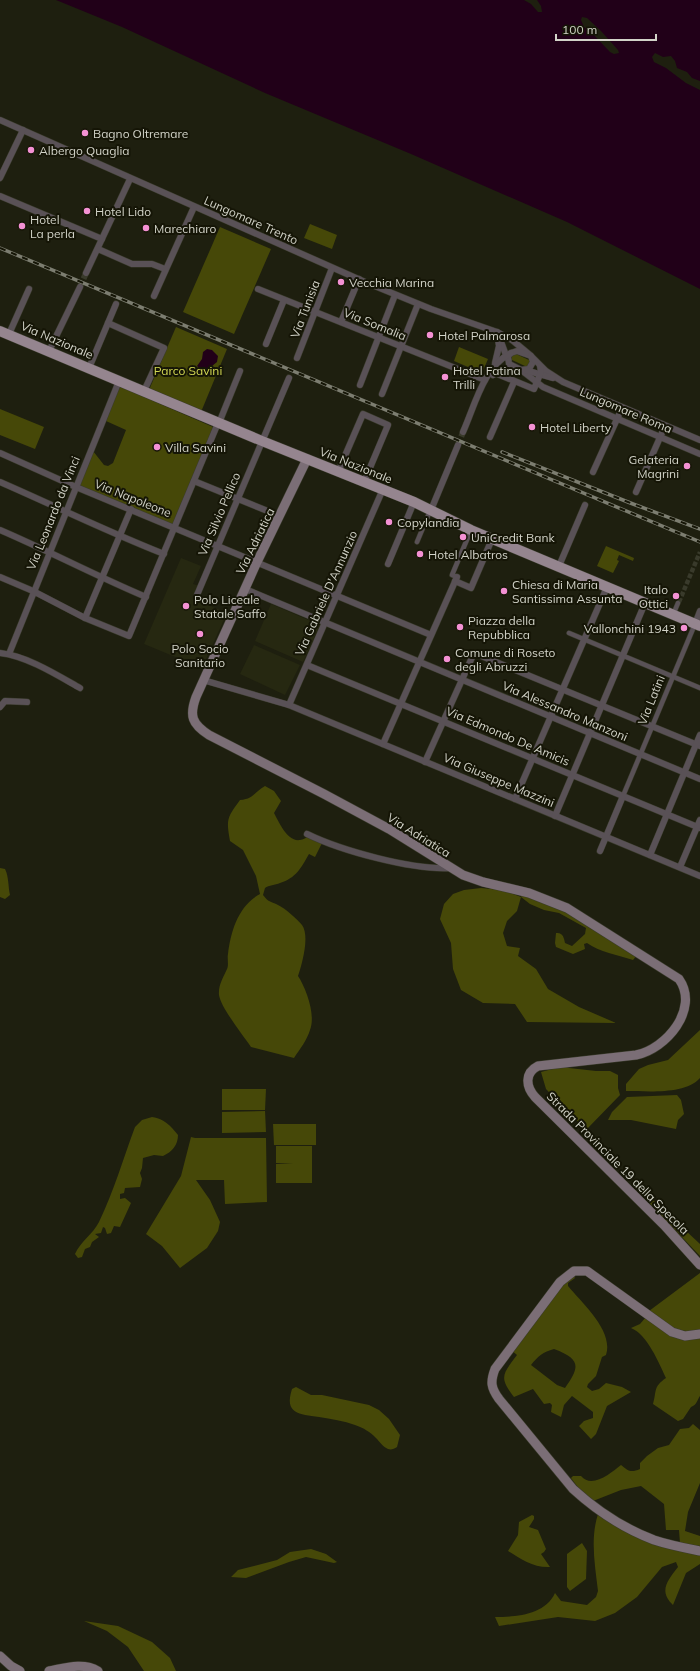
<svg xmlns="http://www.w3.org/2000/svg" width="700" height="1671" font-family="Mulish,sans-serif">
	<rect width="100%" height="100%" fill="#1e1f0f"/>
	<!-- built -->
	<g fill="#262811">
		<path d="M181 558 201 566 193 584 199 586 194 599 227 613 202 668 144 644Z"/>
		<path d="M271 604 320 625 303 662 255 641Z"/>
		<path d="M254 645 300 665 285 695 240 674Z"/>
	</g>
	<!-- green -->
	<g fill="#464808" fill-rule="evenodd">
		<path d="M310 224 337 235 332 249 304 238Z"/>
		<path d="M220 227 271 249 234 334 183 312Z"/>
		<path d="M176 327 227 349 201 412 149 390Z"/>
		<path d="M459 347 488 359 482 373 454 361Z"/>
		<path d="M516 354 529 360 530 362 528 366H525L512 360V356Z"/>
		<path d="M119 386 213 427 174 526 79 485 93 451 104 465 108 466 113 463 126 430 106 421Z"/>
		<path d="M0 409 44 427 35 449 0 435Z"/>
		<path d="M606 546 634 558 633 561 619 555 617 560 619 561 613 573 597 566Z"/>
		<path d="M265 786 274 791 281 801 274 813C279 822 287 842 300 840 303 840 307 837 309 836L322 843 315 857 309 854C301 868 296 878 280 883 275 885 269 885 265 888L263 895C269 903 271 901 278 905 286 909 296 918 302 925 310 936 302 964 298 976 306 988 316 1015 310 1030 307 1040 300 1049 294 1058L251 1047C243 1035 221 1008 219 995 218 985 224 976 227 969 229 965 227 958 228 954 231 931 238 906 260 894L256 876 243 850 230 841C226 819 227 818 240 800 254 799 254 792 265 786Z"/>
		<path d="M0 868 5 869C9 877 8 887 10 895L5 899 0 897Z"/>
		<path d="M481 888 503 890 521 897 523 892 556 904 637 955 633 960C618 955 599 952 587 943L584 944 585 949 573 954 556 947 555 943 556 933C563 932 564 938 565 943L572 946 585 934 586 928 559 913 544 910 530 904 521 897 517 911 507 921 503 933 507 946 520 948 518 956 536 969 548 989 579 1007 616 1023 527 1022 515 1004 483 1003 461 990 453 969 451 943 440 919 444 904 453 894 464 890Z"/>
		<path d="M700 1030V1078C685 1095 648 1091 626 1091V1084L639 1069 648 1065 668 1060Z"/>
		<path d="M560 1067 596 1071H610L618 1075V1088L620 1095 586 1130 546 1089 541 1072Z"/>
		<path d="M222 1089H266L265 1110H222Z"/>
		<path d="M677 1095 681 1100 684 1114 678 1120 676 1129 631 1120H608L612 1112 627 1097Z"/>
		<path d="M265 1111 266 1132 222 1133V1112Z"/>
		<path d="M152 1117C163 1118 171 1126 178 1135 178 1145 172 1152 163 1156L154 1155 143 1158 142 1168 140 1173 142 1179 140 1187 125 1188 124 1193 120 1194V1199L125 1198 131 1203 120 1227 114 1226 111 1233 107 1234 105 1228 103 1227 101 1233 95 1234 99 1237 92 1242 90 1247 85 1249 82 1257 78 1258 75 1254C80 1242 93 1234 99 1222 114 1191 123 1159 135 1127L142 1120Z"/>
		<path d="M273 1124H316V1145H274Z"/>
		<path d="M191 1137 195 1138H266L267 1202 225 1204 224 1180H196L210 1200 220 1222 218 1231 207 1248 180 1268 162 1246 146 1234 181 1176Z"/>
		<path d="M276 1146H312V1183H276V1164H293L276 1163Z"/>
		<path d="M638 1186 700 1244V1256L639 1192Z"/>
		<path d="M572 1273 575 1278 568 1283V1286C582 1303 614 1331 606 1355L602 1357 596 1376 588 1384 587 1387 592 1391 599 1389 606 1383 622 1387 631 1392 607 1406 596 1434 591 1439 579 1426 584 1421 593 1418V1412L572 1396 564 1405 561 1417 551 1412 552 1405 550 1403 544 1404 533 1389 514 1397C499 1377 502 1375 517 1355L511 1350ZM554 1349C581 1359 580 1367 565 1388L557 1385 531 1365C538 1356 543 1352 554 1349Z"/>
		<path d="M700 1273V1329C675 1336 668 1324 649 1311Z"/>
		<path d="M646 1317C666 1333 673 1343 700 1337V1396C697 1400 697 1405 691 1407L683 1419 678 1421 653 1404C657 1390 653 1387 666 1378 659 1363 647 1334 631 1328L640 1324Z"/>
		<path d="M296 1387 311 1395H322L369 1405 379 1410 389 1419 400 1435 397 1447C394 1449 391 1450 388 1449 383 1447 380 1442 376 1438 370 1432 364 1428 355 1425 344 1421 331 1419 319 1417 299 1414 284 1414 292 1389Z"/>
		<path d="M693 1424 700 1430V1483L688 1512 685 1531 700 1536V1546L680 1543 679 1530H666L664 1504 641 1486 621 1490 593 1501 577 1486 571 1478 573 1476H581C592 1489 611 1473 621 1465 628 1471 631 1473 640 1469V1463L647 1456 658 1448 669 1445 680 1429 689 1428Z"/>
		<path d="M598 1514 629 1534 664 1547 700 1554V1564L686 1573 673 1605C658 1591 668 1580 678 1567L676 1562 662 1567 637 1597 615 1613 595 1621 558 1617 499 1626 495 1617C516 1617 545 1615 555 1593L561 1601 587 1605 596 1597 598 1591C595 1565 590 1539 598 1514Z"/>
		<path d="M532 1515 534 1516V1519L529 1527 538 1530 546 1549 544 1552 541 1554 550 1567C534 1568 521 1559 508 1551L518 1535 519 1522Z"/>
		<path d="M582 1543 587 1551 586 1579 570 1591 567 1587V1554Z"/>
		<path d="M311 1549 326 1554 337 1562 334 1563 306 1557 289 1562 246 1578 231 1577 238 1570 277 1560 290 1552Z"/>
		<path d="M84 1621 118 1626 152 1642 170 1658 176 1671H144L128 1647 107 1631Z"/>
	</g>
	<!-- water -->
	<g fill="#210018">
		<path d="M56 0H700V289L567 222 411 154 265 93 122 27Z"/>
		<path d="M207 349 212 350 218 356 217 362 207 370 205 368 201 370 197 366 202 359 203 352Z"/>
	</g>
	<!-- pier -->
	<g fill="#1e1f0f">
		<path d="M524 0H537L541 6 542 12H538L531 4Z"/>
		<path d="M582 17 587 18 601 31 618 50 619 53 614 54 610 52 592 33 584 27 581 20Z"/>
		<path d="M655 53 663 57 671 56 675 61 677 68 687 72 692 78 700 81V90L686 83 666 68 654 62 652 57Z"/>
	</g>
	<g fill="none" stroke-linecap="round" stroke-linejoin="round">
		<!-- pedestrian-tunnel -->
		<path stroke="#393a2b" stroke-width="4.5" stroke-dasharray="4.5 2" stroke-linecap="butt" d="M679 602 700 552"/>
		<!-- minor-tunnel -->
		<g stroke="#393a2b" stroke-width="6" stroke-dasharray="6 3" stroke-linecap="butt">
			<path d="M80 287 86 273"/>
			<path d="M458 445 463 432"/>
		</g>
		<defs>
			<g id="pedestrian">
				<path d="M417 542 430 511"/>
				<path d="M457 577 452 575 471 530"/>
				<path d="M673 615 678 603"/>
				<path d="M569 633 700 688"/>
				<path d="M623 796 695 624"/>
			</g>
			<g id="minor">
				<path d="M0 120 365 282 431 309 497 332 512 340 530 355"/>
				<path d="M0 178 23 130"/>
				<path d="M0 196 102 239"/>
				<path d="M98 249 132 264H152L165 269"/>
				<path d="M86 273 130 179"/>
				<path d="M258 289 485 380"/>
				<path d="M154 296 194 207"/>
				<path d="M341 322 359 279"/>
				<path d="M108 323 164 348 144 391"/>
				<path d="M9 334 29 289"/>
				<path d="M500 339 507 358"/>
				<path d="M266 344 284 300"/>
				<path d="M49 351 80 287"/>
				<path d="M517 351 531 356 533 362 529 369 521 370 509 364 508 356 511 353Z"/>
				<path d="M531 356 546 371 563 382 700 440"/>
				<path d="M297 358 332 268"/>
				<path d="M495 363 499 346 497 332"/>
				<path d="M89 368 116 304"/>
				<path d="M521 370 543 387 700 454"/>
				<path d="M525 370 553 378"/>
				<path d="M495 373 534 389 541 372 540 366"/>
				<path d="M493 375 504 369 514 368"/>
				<path d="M360 385 395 295"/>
				<path d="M382 394 418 304"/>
				<path d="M219 423 240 371"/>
				<path d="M463 432C475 405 484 366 511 353"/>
				<path d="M490 437 514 382"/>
				<path d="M0 453 76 487 431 635"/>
				<path d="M338 472 363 414 388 425 364 482"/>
				<path d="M593 472 622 408"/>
				<path d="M194 481 280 516"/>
				<path d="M0 482C55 506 108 532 164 554"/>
				<path d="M636 492 665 426"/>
				<path d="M431 510 458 445"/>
				<path d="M0 530C49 551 96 576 146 597"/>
				<path d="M388 564 414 502"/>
				<path d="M559 566 585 505"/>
				<path d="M0 577 33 591 85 618 129 636 218 423"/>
				<path d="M455 581 471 588 492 539"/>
				<path d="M245 589 700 779"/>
				<path d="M197 595 289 378"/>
				<path d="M85 618 131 509"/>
				<path d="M695 624 700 611"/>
				<path d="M0 653C27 656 57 675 80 688"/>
				<path d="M9 654 119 381"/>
				<path d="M307 665 700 828"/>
				<path d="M203 680 289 705 700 876"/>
				<path d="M289 705 383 489"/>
				<path d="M0 707 5 701 27 702"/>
				<path d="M383 744 457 577"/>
				<path d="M425 762 474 653 700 746"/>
				<path d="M515 799 607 587"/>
				<path d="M555 816 645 603"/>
				<path d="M307 834C342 851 412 870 450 868"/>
				<path d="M600 851 623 796"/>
				<path d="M650 855 700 735"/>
				<path d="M680 867 700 820"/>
			</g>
			<g id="secondary">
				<path d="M307 459 257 562 196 697C189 716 192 724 209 735L324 794 389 829 463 875 483 882 529 893 567 908 679 979C700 1009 666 1049 636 1055L538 1066C524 1073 526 1087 535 1097L664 1225 700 1265"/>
				<path d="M700 1334 685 1336 672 1332 587 1271H574L560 1282 495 1369C490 1382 491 1388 499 1399L573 1489C596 1510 625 1529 654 1540 669 1545 685 1548 700 1551"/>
				<path d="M0 1656 11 1666 20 1671"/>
				<path d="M49 1671C65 1668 83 1662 98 1671"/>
			</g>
			<path id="primary" d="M0 331 262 441 414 502 471 530 700 626"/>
		</defs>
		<!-- pedestrian casing -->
		<use href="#pedestrian" stroke="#3b3c2d" stroke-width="5.5"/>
		<!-- minor casing -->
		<use href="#minor" stroke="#3b3c2d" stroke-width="7"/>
		<!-- secondary casing -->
		<use href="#secondary" stroke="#3b3c2d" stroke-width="10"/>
		<!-- primary casing -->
		<use href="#primary" stroke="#3b3c2d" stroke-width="11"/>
		<!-- pedestrian -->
		<use href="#pedestrian" stroke="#595156" stroke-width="4.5"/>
		<!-- minor -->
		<use href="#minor" stroke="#595156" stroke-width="6"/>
		<!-- secondary -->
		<use href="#secondary" stroke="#7b6e76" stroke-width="9"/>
		<!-- primary -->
		<use href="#primary" stroke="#95858f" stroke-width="10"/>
		<defs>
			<g id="rail">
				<path d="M0 248 700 542"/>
				<path d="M502 452 633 504 700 529"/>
			</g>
		</defs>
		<!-- rail casing -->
		<use href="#rail" stroke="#7c7d70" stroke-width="3.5"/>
		<!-- rail -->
		<use href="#rail" stroke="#151506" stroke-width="2" stroke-dasharray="6" stroke-linecap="butt"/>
	</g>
	<!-- markers -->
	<g fill="#f491d4" stroke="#151506" stroke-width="1.5">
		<circle cx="85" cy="133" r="4"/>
		<circle cx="31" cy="150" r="4"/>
		<circle cx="87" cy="211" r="4"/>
		<circle cx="22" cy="226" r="4"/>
		<circle cx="146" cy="228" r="4"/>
		<circle cx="341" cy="282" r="4"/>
		<circle cx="430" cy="335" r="4"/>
		<circle cx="445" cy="377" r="4"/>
		<circle cx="532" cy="427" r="4"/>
		<circle cx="157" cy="447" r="4"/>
		<circle cx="687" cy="466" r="4"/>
		<circle cx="389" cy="522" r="4"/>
		<circle cx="463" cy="537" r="4"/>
		<circle cx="420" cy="554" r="4"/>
		<circle cx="504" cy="591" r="4"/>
		<circle cx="676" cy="596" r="4"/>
		<circle cx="186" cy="606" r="4"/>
		<circle cx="460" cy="627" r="4"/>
		<circle cx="684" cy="628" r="4"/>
		<circle cx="200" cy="634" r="4"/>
		<circle cx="447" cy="659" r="4"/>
	</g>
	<g text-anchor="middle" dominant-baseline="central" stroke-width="4" stroke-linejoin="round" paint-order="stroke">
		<!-- poi labels -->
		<g font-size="12" fill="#d2d3c8" stroke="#151506" text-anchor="start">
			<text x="93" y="133">Bagno Oltremare</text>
			<text x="39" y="150">Albergo Quaglia</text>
			<text x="95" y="211">Hotel Lido</text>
			<text x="30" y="219">Hotel<tspan x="30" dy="14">La perla</tspan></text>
			<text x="154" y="228">Marechiaro</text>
			<text x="349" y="282">Vecchia Marina</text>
			<text x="438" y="335">Hotel Palmarosa</text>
			<text x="453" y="370">Hotel Fatina<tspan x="453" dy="14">Trilli</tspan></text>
			<text x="540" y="427">Hotel Liberty</text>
			<text x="165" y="447">Villa Savini</text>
			<text x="679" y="459" text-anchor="end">Gelateria<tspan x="679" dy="14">Magrini</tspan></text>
			<text x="397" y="522">Copylandia</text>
			<text x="471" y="537">UniCredit Bank</text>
			<text x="428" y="554">Hotel Albatros</text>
			<text x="512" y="584">Chiesa di Maria<tspan x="512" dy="14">Santissima Assunta</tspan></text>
			<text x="668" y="589" text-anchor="end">Italo<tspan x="668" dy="14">Ottici</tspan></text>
			<text x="194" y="599">Polo Liceale<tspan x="194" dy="14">Statale Saffo</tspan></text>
			<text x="468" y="620">Piazza della<tspan x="468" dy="14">Repubblica</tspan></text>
			<text x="676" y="628" text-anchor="end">Vallonchini 1943</text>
			<text x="200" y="648" text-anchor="middle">Polo Socio<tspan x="200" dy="14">Sanitario</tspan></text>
			<text x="455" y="652">Comune di Roseto<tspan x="455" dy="14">degli Abruzzi</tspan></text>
		</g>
		<!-- street labels -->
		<g font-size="12" fill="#d2d3c8" stroke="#151506">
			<text transform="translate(251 220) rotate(24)">Lungomare Trento</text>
			<text transform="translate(305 309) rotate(-69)">Via Tunisia</text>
			<text transform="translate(375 324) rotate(22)">Via Somalia</text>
			<text transform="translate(57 340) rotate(23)">Via Nazionale</text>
			<text transform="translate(626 410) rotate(23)">Lungomare Roma</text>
			<text transform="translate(356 465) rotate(22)">Via Nazionale</text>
			<text transform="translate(133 498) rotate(22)">Via Napoleone</text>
			<text transform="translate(53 513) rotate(-68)">Via Leonardo da Vinci</text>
			<text transform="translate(219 514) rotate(-67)">Via Silvio Pellico</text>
			<text transform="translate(255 541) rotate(-64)">Via Adriatica</text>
			<text transform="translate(326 593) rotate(-66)">Via Gabriele D'Annunzio</text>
			<text transform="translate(651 700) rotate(-68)">Via Latini</text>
			<text transform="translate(565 711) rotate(23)">Via Alessandro Manzoni</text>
			<text transform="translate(508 736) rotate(23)">Via Edmondo De Amicis</text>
			<text transform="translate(499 780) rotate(23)">Via Giuseppe Mazzini</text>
			<text transform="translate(419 835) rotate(32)">Via Adriatica</text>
			<text transform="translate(618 1163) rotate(45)">Strada Provinciale 19 della Specola</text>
		</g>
		<!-- park labels -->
		<g font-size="12" fill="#d3d853" stroke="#151506">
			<text x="188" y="370">Parco Savini</text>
		</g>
	</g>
	<!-- scale -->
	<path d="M556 34v6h100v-6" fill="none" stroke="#d2d3c8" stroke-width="2"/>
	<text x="562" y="34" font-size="12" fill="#d2d3c8" stroke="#151506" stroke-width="3" paint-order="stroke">100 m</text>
</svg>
